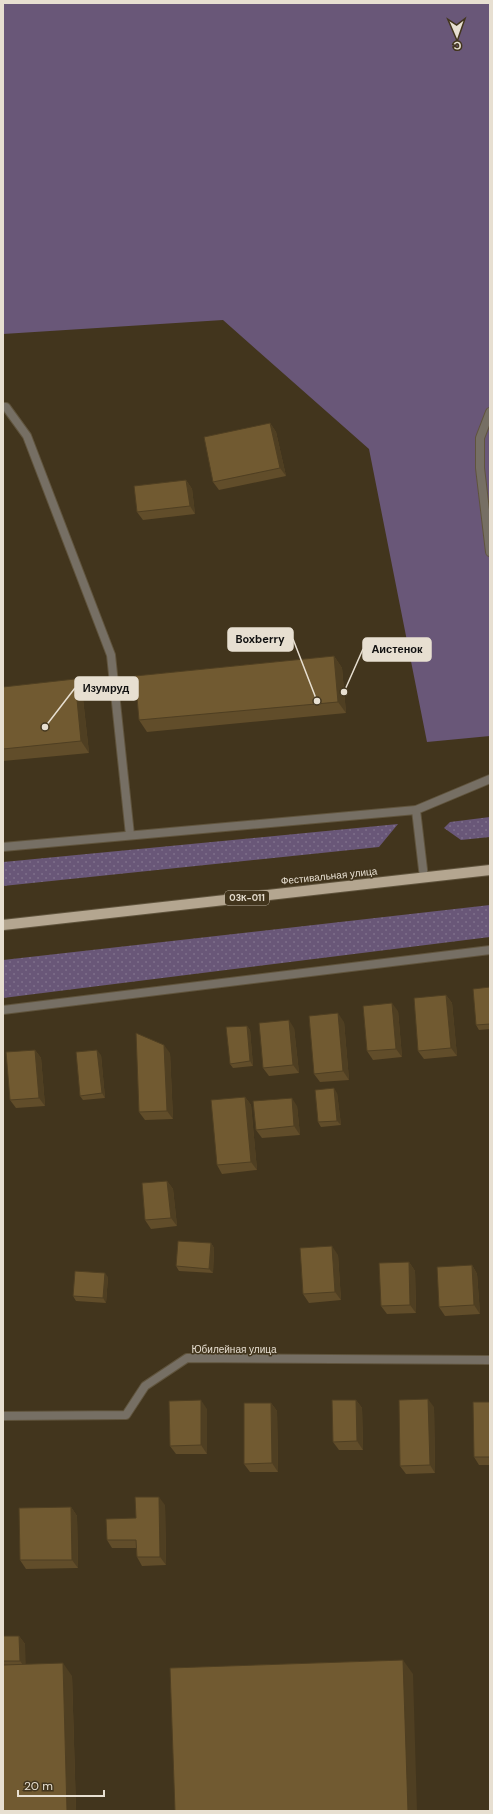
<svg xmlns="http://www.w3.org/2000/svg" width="493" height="1814" font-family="'DM Sans',sans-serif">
	<defs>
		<pattern id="grass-dots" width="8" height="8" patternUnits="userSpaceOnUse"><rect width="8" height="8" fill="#695778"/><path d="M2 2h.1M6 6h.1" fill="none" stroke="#7e6f8a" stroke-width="1.8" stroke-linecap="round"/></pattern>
	</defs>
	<rect width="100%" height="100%" fill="#42351d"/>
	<!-- grass -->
	<g fill="url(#grass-dots)">
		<path d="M490 817V837L461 840 444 828 450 822Z"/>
		<path d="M398 824 379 847 3 886V862L14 861Z"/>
		<path d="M490 905V937L3 998V960Z"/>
	</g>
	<!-- park -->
	<path fill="#695778" d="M3 3H490V736L427 742 369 449 223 320 3 334Z"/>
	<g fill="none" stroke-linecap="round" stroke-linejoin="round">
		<defs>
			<g id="service">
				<path d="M3 407H6L27 436 111 655 130 835"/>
				<path d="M490 412 480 438V468L490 552"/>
				<path d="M3 847 416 810"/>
				<path d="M424 878 416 810 490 779"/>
				<path d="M3 1010 490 950"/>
			</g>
			<path id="minor" d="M3 1416 126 1415 145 1386 187 1358 490 1360"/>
			<path id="primary" d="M3 925 490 870"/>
		</defs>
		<!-- service casing -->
		<use href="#service" stroke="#60543d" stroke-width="10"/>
		<!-- minor casing -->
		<use href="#minor" stroke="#60543d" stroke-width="10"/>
		<!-- primary casing -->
		<use href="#primary" stroke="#60543d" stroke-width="12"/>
		<!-- service -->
		<use href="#service" stroke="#766f64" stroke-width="8"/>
		<!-- minor -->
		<use href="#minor" stroke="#766f64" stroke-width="8"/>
		<!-- primary -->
		<use href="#primary" stroke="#b4a690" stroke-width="10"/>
	</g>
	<!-- wall -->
	<g fill="#614d2a">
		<path d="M270 423 276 432 286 476 219 490 213 482Z"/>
		<path d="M186 480 192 489 195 514 143 520 137 512Z"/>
		<path d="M334 656 342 668 346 713 147 732 139 720Z"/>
		<path d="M3 687 82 690 89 753 3 761Z"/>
		<path d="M490 987V1029L479 1030 476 1025Z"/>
		<path d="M446 995 452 1003 457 1056 424 1059 418 1051Z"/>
		<path d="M398 1011 402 1057 373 1060 367 1051Z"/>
		<path d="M344 1022 349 1080 320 1082 314 1074Z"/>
		<path d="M247 1026 250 1030 253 1066 233 1068 230 1064Z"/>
		<path d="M294 1028 299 1073 269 1076 263 1068Z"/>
		<path d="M35 1050 41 1058 45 1106 16 1108 10 1100Z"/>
		<path d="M170 1053 173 1119 145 1120 139 1112Z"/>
		<path d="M101 1055 105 1098 83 1100 80 1096Z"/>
		<path d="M337 1093 341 1125 321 1127 318 1122Z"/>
		<path d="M245 1097 251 1105 257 1170 222 1174 217 1165Z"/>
		<path d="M297 1106 300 1135 262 1138 256 1130Z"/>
		<path d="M167 1181 173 1189 177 1226 151 1229 145 1220Z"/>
		<path d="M211 1243 214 1248 213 1273 179 1271 176 1266Z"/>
		<path d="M338 1255 341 1300 309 1303 303 1294Z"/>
		<path d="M409 1262 415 1271 416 1313 387 1314 381 1306Z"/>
		<path d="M472 1265 477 1274 480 1314 445 1316 439 1307Z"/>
		<path d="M108 1277 106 1303 76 1301 73 1296Z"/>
		<path d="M356 1400 362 1408 363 1450H339L333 1442Z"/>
		<path d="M490 1402V1465H479L474 1457Z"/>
		<path d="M271 1403 277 1411 278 1472H250L244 1464Z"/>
		<path d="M434 1407 435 1473 406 1474 400 1466Z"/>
		<path d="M207 1409V1454H176L170 1446Z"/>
		<path d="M165 1505 166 1565 142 1566 137 1557 136 1548H112L107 1540 136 1518Z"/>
		<path d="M71 1507 77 1516 78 1568 26 1569 20 1560Z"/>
		<path d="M3 1636H19L25 1644V1664L72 1676 76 1811H3Z"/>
	</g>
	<!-- shaded-wall -->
	<g fill="#4f3f22">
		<path d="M270 423 276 432 286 476 280 468Z"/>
		<path d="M186 480 192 489 195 514 190 506Z"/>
		<path d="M334 656 342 668 346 713 338 702Z"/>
		<path d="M75 679 82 690 89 753 81 741Z"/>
		<path d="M446 995 452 1003 457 1056 451 1048Z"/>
		<path d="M392 1003 398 1011 402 1057 396 1049Z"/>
		<path d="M338 1013 344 1022 349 1080 343 1071Z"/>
		<path d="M289 1020 294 1028 299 1073 293 1065Z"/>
		<path d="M247 1026 250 1030 253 1066 250 1061Z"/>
		<path d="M164 1045 170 1053 173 1119 167 1111Z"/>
		<path d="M35 1050 41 1058 45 1106 39 1098Z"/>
		<path d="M97 1050 101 1055 105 1098 102 1093Z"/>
		<path d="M334 1088 337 1093 341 1125 337 1121Z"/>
		<path d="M245 1097 251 1105 257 1170 251 1162Z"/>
		<path d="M292 1098 297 1106 300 1135 294 1126Z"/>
		<path d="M167 1181 173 1189 177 1226 171 1218Z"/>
		<path d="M211 1243 214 1248 213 1273 209 1269Z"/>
		<path d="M332 1246 338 1255 341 1300 335 1292Z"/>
		<path d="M409 1262 415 1271 416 1313 410 1305Z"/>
		<path d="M472 1265 477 1274 480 1314 474 1305Z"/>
		<path d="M105 1273 108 1277 106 1303 103 1298Z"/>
		<path d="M428 1399 434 1407 435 1473 430 1465Z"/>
		<path d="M201 1400 207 1409V1454L201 1445Z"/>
		<path d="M356 1400 362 1408 363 1450 357 1441Z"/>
		<path d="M271 1403 277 1411 278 1472 272 1463Z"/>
		<path d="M159 1497 165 1505 166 1565 160 1557Z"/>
		<path d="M71 1507 77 1516 78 1568 72 1560Z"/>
		<path d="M19 1636 25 1644 26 1669 20 1661Z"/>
		<path d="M403 1660 413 1674 417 1811H408Z"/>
		<path d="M63 1663 72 1676 76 1811H67Z"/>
	</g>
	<!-- building -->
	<g fill="#715a31" stroke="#4f3f22">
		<path d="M270 423 280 468 213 482 204 437Z"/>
		<path d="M186 480 190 506 137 512 134 486Z"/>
		<path d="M334 656 338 702 139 720 135 676Z"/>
		<path d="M75 679 81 741 3 749V687Z"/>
		<path d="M490 987V1024L476 1025 473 989Z"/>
		<path d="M446 995 451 1048 418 1051 414 998Z"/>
		<path d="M392 1003 396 1049 367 1051 363 1006Z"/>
		<path d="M338 1013 343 1071 314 1074 309 1016Z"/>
		<path d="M289 1020 293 1065 263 1068 259 1023Z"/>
		<path d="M247 1026 250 1061 230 1064 226 1027Z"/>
		<path d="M136 1033 164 1045 167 1111 139 1112Z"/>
		<path d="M35 1050 39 1098 10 1100 6 1052Z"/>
		<path d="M97 1050 102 1093 80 1096 76 1052Z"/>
		<path d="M334 1088 337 1121 318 1122 315 1090Z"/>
		<path d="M245 1097 251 1162 217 1165 211 1100Z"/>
		<path d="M292 1098 294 1126 256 1130 253 1101Z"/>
		<path d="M167 1181 171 1218 145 1220 142 1183Z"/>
		<path d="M178 1241 211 1243 209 1269 176 1266Z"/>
		<path d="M332 1246 335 1292 303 1294 300 1248Z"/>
		<path d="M409 1262 410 1305 381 1306 379 1263Z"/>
		<path d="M472 1265 474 1305 439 1307 437 1267Z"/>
		<path d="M75 1271 105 1273 103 1298 73 1296Z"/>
		<path d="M428 1399 430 1465 400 1466 399 1400Z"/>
		<path d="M201 1400V1445L170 1446 169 1401Z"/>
		<path d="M332 1400H356L357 1441 333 1442Z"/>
		<path d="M473 1402H490V1457H474Z"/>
		<path d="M244 1403H271L272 1463 244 1464Z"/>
		<path d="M135 1497H159L160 1557H137L136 1540H107L106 1519 136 1518Z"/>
		<path d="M71 1507 72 1560H20L19 1508Z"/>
		<path d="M3 1636H19L20 1661H3Z"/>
		<path d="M403 1660 408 1811H175L170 1668Z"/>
		<path d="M63 1663 67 1811H3V1665Z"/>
	</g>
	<g text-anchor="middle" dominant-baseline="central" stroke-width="3" stroke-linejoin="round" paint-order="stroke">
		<!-- shield labels -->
		<rect fill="#42351d" stroke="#b6ac9b" stroke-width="1" x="225" y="891" width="44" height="14" rx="3"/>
		<g font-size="9" font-weight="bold" fill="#e7dfd1">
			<text x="247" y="898">03К-011</text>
		</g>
		<!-- street labels -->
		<g font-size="10" fill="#e7dfd1" stroke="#42351d">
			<text transform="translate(329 876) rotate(-6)">Фестивальная улица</text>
			<text x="234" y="1349">Юбилейная улица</text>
		</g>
	</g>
	<!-- callouts -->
	<path fill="none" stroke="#e7dfd1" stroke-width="1.5" d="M317 701L293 639M344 692L363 649M45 727L75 688"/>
	<g fill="#e7dfd1" stroke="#42351d" stroke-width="1.5">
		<circle cx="317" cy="701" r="4"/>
		<circle cx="344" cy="692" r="4"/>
		<circle cx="45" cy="727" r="4"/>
	</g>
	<g fill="#e7dfd1" stroke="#e7dfd1" stroke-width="1.5">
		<rect x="228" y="628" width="65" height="23" rx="4"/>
		<rect x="363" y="638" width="68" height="23" rx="4"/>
		<rect x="75" y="677" width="63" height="23" rx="4"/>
	</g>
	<g font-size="11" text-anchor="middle" font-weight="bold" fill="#111">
		<text x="260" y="643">Boxberry</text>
		<text x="397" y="653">Аистенок</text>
		<text x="106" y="692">Изумруд</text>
	</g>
	<!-- border -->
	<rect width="493" height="1814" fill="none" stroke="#e7dfd1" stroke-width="8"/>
	<!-- north arrow -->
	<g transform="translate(457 36) rotate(178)" stroke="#42351d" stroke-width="3" paint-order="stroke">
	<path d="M0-3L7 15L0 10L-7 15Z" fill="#e7dfd1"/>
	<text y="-6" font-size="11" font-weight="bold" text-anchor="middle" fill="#e7dfd1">С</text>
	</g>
	<!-- scale -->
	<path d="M18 1790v6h86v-6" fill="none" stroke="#e7dfd1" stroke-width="2"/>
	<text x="24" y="1790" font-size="12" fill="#e7dfd1" stroke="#42351d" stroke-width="3" paint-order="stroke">20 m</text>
</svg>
